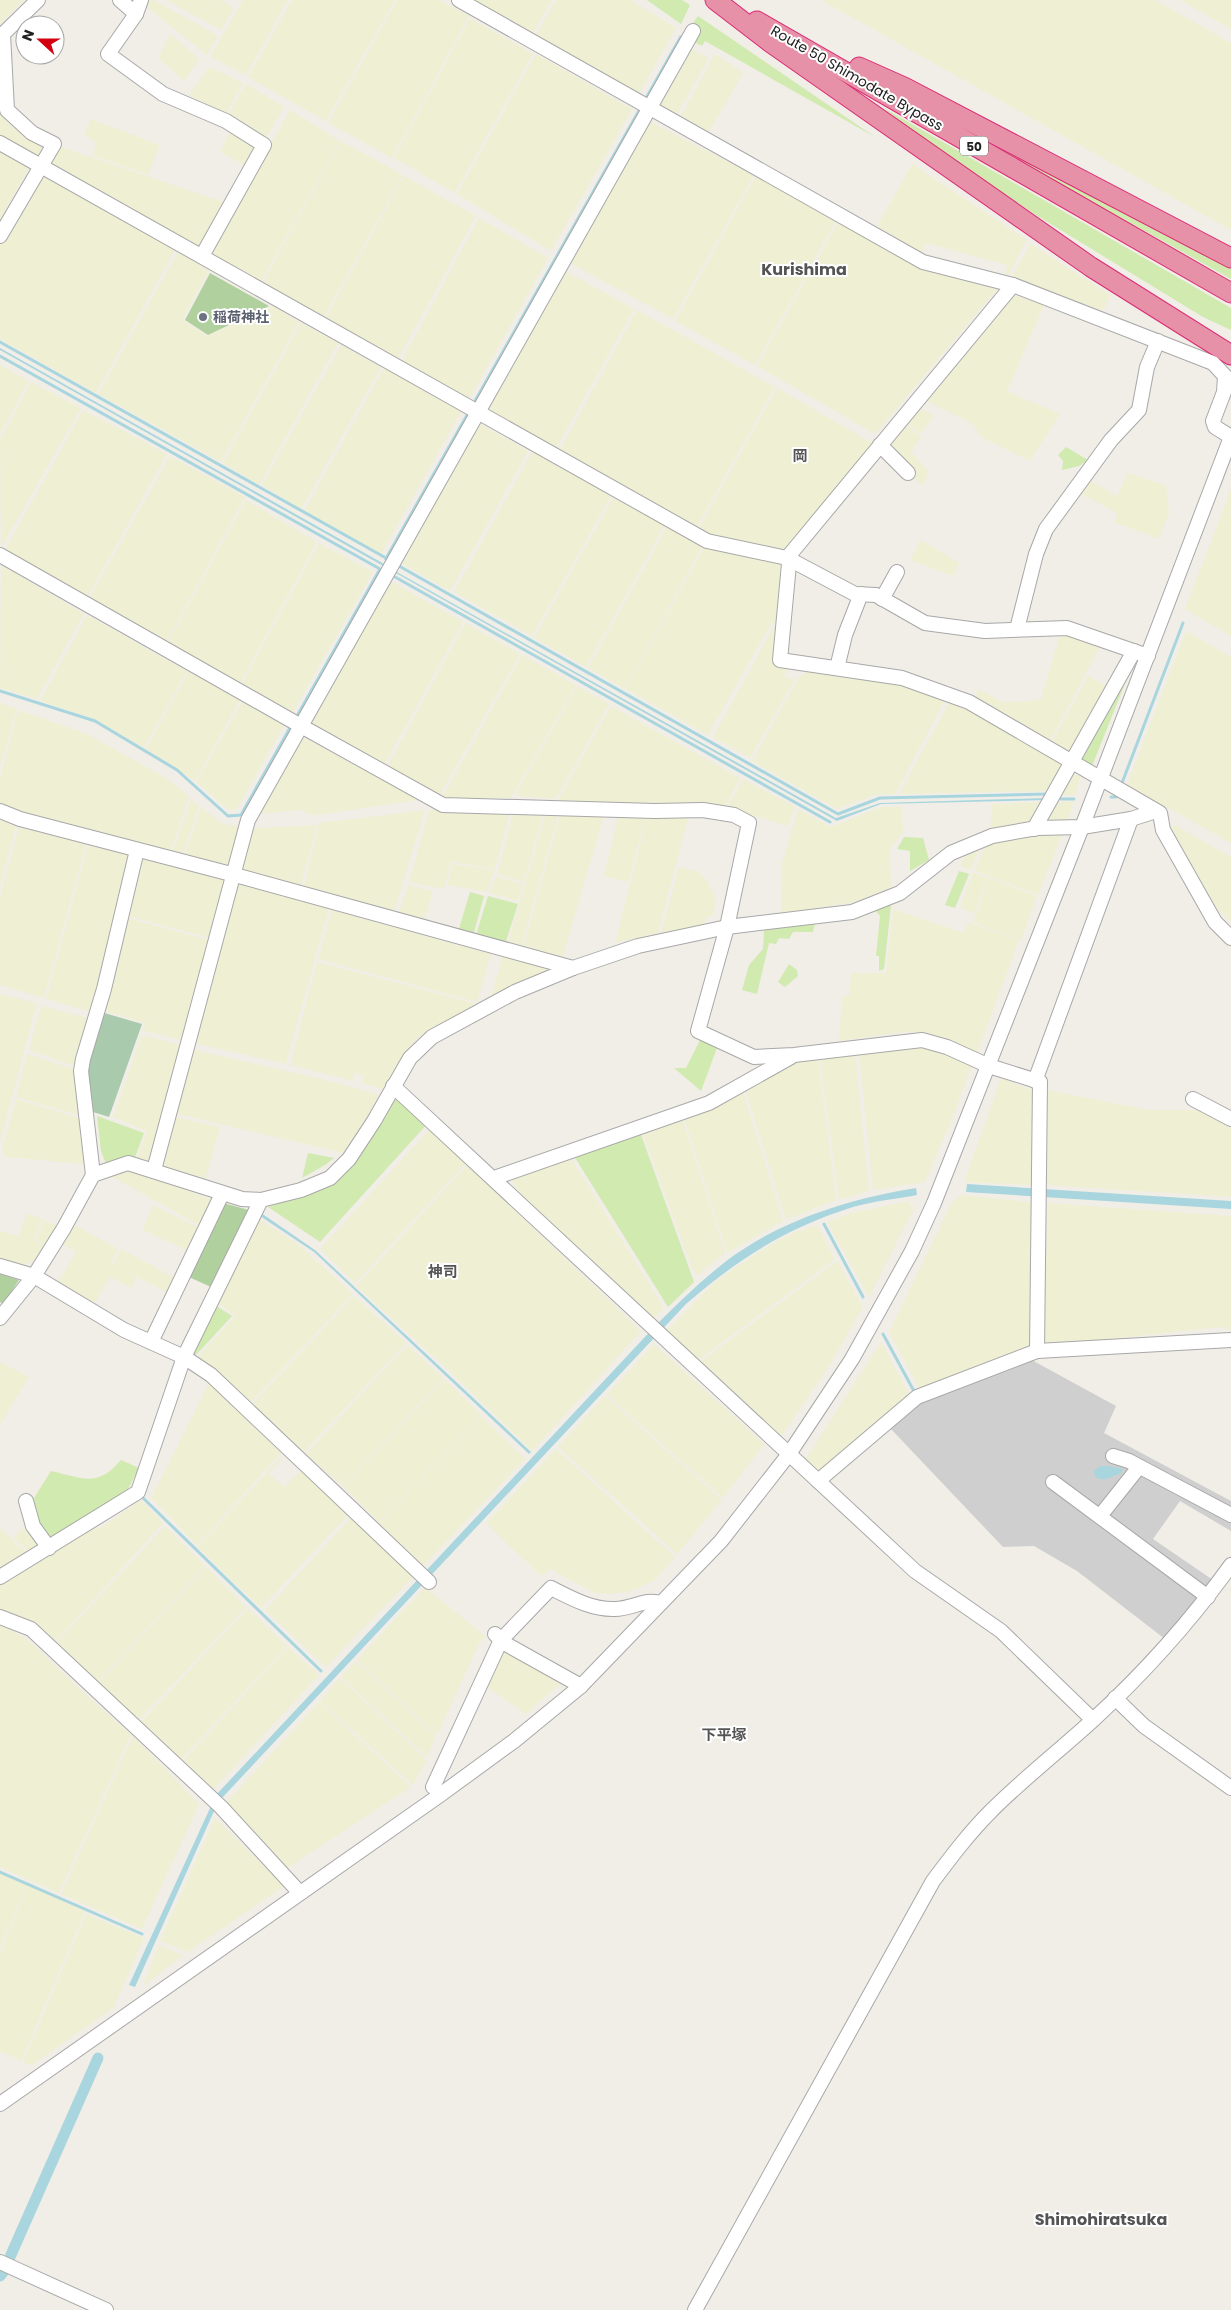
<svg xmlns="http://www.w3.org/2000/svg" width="1231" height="2310" font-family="Poppins,'Noto Sans JP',sans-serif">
	<rect width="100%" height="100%" fill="#f1eee8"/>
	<!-- religious -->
	<path fill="#cfcfcf" d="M1028 1358 1116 1406 1104 1433 1231 1501V1531L1180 1501 1153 1539 1213 1580 1165 1639 1077 1571 1034 1546 1003 1547 890 1428 919 1402Z"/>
	<!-- farmland -->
	<g fill="#efefd4">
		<path d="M0 0H24L0 24Z"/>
		<path d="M145 0H154L218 36 207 55 143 4Z"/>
		<path d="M166 0H221L234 8 221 30Z"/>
		<path d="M243 0H288L246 75 210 57Z"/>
		<path d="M292 0H395L326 121 248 77Z"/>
		<path d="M397 0H439L469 16 392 158 328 123Z"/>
		<path d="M474 0H552L533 33Z"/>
		<path d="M556 0H630L676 28 639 94 536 35Z"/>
		<path d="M821 0H1155L1231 43V230Z"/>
		<path d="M1180 0H1231V29Z"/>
		<path d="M470 18 533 54 455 193 394 158Z"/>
		<path d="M170 34 199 59 184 81 158 58Z"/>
		<path d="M690 48 709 58 676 116 658 106Z"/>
		<path d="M536 54 632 109 551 251 457 194Z"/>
		<path d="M715 54 743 73 709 132 680 118Z"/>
		<path d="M209 67 243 83 226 114 189 95Z"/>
		<path d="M246 84 284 107 266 139 228 115Z"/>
		<path d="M0 110 10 125 43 146 37 157 0 138Z"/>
		<path d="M290 110 340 141 259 285 207 255Z"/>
		<path d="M91 119 160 145 148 175 93 156 96 142 84 135Z"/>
		<path d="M648 121 754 175 673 319 570 263Z"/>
		<path d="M231 130 255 147 246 166 220 152Z"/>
		<path d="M341 141 403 175 322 320 261 285Z"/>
		<path d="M61 147 223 202 198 248 49 162Z"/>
		<path d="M0 152 29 168 0 219Z"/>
		<path d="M912 164 1027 240 1008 276 1005 275 1007 265 926 243 922 253 877 226Z"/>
		<path d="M40 174 175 250 96 393 0 339V245Z"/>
		<path d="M756 175 836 221 755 365 675 321Z"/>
		<path d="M404 176 476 216 397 361 324 321Z"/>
		<path d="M479 218 548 258 468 401 401 362Z"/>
		<path d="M838 222 920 268 998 288 875 434 757 366Z"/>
		<path d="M1030 244 1111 295 1103 311 1012 277Z"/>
		<path d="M178 252 209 271 182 320 207 336 273 306 299 322 221 462 98 394Z"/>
		<path d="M565 271 634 309 555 450 486 412Z"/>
		<path d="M1012 294 1044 305 1007 391 1060 414 1030 461 981 437 973 424 924 400Z"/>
		<path d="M637 310 775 387 696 528 558 453Z"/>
		<path d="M301 323 338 343 259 485 223 463Z"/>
		<path d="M341 345 381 367 301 509 262 485Z"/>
		<path d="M0 365 29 381 0 434Z"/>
		<path d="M384 368 461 412 381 554 304 511Z"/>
		<path d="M31 382 81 408 1 548 0 439Z"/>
		<path d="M777 388 874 444 786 548 777 553 711 537 698 529Z"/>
		<path d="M916 406 934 416 921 434 904 421Z"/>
		<path d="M83 410 167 454 87 598 5 550Z"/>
		<path d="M903 422 921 437 911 452 929 472 922 486 884 445Z"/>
		<path d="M478 423 528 451 450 591 402 564Z"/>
		<path d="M532 452 611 496 532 636 454 592Z"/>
		<path d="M170 456 245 497 166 643 89 599Z"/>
		<path d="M1128 473 1166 485 1169 513 1159 539 1114 522 1117 513 1079 493 1087 479 1117 496Z"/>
		<path d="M1231 489V636L1185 609Z"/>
		<path d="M613 498 665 525 586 667 534 638Z"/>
		<path d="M246 500 317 542 239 685 167 644Z"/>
		<path d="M667 527 703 545 625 689 588 668Z"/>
		<path d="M921 540 959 563 953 576 910 560Z"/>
		<path d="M319 543 373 572 291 715 241 685Z"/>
		<path d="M704 547 781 564 777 621 771 624 708 735 626 689Z"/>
		<path d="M1 565 84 614 37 699 0 688Z"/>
		<path d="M389 580 463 622 383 767 308 726Z"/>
		<path d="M87 615 187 671 144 748 95 719 40 701Z"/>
		<path d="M465 623 520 654 438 798 386 769Z"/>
		<path d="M777 625 773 664 788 666 785 677 795 679 750 758 713 737 772 630Z"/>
		<path d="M1061 631 1101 645 1049 743 974 699 979 689 1002 702H1020L1041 699Z"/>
		<path d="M1186 631 1231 657V843L1127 785Z"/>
		<path d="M522 655 576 685 511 798H442Z"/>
		<path d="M810 670 900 684 945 700 895 794 875 795 837 809 752 761 798 678Z"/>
		<path d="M189 671 240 700 195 781 146 749Z"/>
		<path d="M1088 676 1107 686 1069 754 1051 743Z"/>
		<path d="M577 686 609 704 556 799 517 796 516 793Z"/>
		<path d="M950 701 966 706 1062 763 1047 791 899 794Z"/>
		<path d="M242 702 284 725 237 809 231 810 226 808 196 782Z"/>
		<path d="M0 703 17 709 0 767Z"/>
		<path d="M611 706 740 778 725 807H669L558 800Z"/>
		<path d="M18 710 85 733 166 778 189 796 171 851 75 828 0 805V778Z"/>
		<path d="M301 736 413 796 418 800 317 815 307 814 303 810 258 814Z"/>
		<path d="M1072 774 1081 776 1075 795H1061Z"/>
		<path d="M743 779 795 807 788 826 727 808Z"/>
		<path d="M191 799 199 806 183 854 173 851Z"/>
		<path d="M1074 801 1067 822 1042 824 1053 803Z"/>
		<path d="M1043 802 1032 821 990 831 992 804Z"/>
		<path d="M201 807 221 823 240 827 228 866 185 854Z"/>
		<path d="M881 807H902L903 832 889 851 892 887 855 902 781 913 782 863 798 809 831 827Z"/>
		<path d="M425 810 394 913 303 889 319 823Z"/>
		<path d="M429 810 510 811 495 869 451 862 444 889 409 882Z"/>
		<path d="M514 810 544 811 524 882 497 874Z"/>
		<path d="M546 812H559L521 948 508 943Z"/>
		<path d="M561 812 604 815 562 960 523 948Z"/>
		<path d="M689 815 658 933 615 943 647 817Z"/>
		<path d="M618 816 646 817 628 882 604 876Z"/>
		<path d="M0 819 16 826 0 887Z"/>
		<path d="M317 825 300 888 241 872 251 832 256 828Z"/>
		<path d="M1175 825 1231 857V922L1219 911 1202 888 1168 828Z"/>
		<path d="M19 827 86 844 44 998 0 985V897Z"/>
		<path d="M1049 832 1063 833 1038 895 975 871 985 844Z"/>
		<path d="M981 844 971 870 960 866 967 850Z"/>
		<path d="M88 845 128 855 97 992 91 1012 46 999Z"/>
		<path d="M139 856 225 879 209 938 124 915Z"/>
		<path d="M452 864 495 870 487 892 447 885Z"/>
		<path d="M679 867 699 872 708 882 716 900 713 916 706 917 705 926 661 933Z"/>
		<path d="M973 872 988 878 974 913 960 908Z"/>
		<path d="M496 876 523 884 518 901 490 893Z"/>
		<path d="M989 878 1037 896 1021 940 973 922Z"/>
		<path d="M237 882 329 908 286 1064 193 1043Z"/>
		<path d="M408 885 433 891 423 923 398 916Z"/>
		<path d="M893 909 964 933 968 922 1019 940 977 1053 924 1032H904L839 1041 842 996H849L851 973H886Z"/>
		<path d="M332 910 491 954 477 1002 318 959Z"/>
		<path d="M124 917 209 940 181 1040 144 1031 145 1023 108 1012 102 1007Z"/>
		<path d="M503 955 556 967 491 997Z"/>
		<path d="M317 962 474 1003 473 1007 420 1036 407 1049 382 1089 362 1083 363 1076 355 1073 353 1081 290 1065Z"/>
		<path d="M0 994 37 1003 0 1142Z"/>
		<path d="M41 1006 88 1018 75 1066 29 1050Z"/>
		<path d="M142 1035 181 1045 148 1162 137 1159 147 1131 113 1117Z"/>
		<path d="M923 1046 972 1065 952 1119 925 1182 873 1190 859 1054Z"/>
		<path d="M191 1049 338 1083 379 1095 361 1127 343 1153 174 1113Z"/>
		<path d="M27 1054 74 1069 81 1116 16 1097Z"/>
		<path d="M855 1054 869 1191 839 1200 820 1058Z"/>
		<path d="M818 1058 836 1200 786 1220 745 1089 794 1061Z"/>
		<path d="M1001 1078 1034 1091V1185L964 1182Z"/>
		<path d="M742 1089 783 1221 727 1253 684 1117Z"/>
		<path d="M1047 1090 1149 1110H1198L1231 1128V1197L1045 1185Z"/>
		<path d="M16 1099 82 1119 84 1164 4 1157 2 1150Z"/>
		<path d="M172 1116 220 1127 204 1184 158 1165Z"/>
		<path d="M682 1118 725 1253 697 1276 691 1265 642 1131Z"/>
		<path d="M431 1128 465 1164 355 1283 320 1249Z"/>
		<path d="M570 1157 664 1308 651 1321 516 1195 518 1191 512 1181 507 1180Z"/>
		<path d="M467 1165 641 1331 532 1451 444 1366 356 1286Z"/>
		<path d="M127 1170 139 1172 213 1200 202 1227 111 1176Z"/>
		<path d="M961 1195 1030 1202 1034 1211 1032 1348 920 1390 889 1332 951 1204Z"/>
		<path d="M909 1201 910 1206H915L869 1297 827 1222 851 1213Z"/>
		<path d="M1048 1203 1231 1216V1330L1222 1327 1043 1346Z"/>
		<path d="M153 1205 201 1229 191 1252 142 1230Z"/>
		<path d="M27 1214 43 1219 33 1240 44 1246 32 1262 23 1265 0 1260V1231L18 1236Z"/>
		<path d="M259 1219 299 1245 353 1294 251 1402 218 1371 198 1357 235 1316 218 1303Z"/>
		<path d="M45 1220 57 1226 46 1245 35 1240Z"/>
		<path d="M73 1224 118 1249 111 1262 113 1264 121 1249 175 1278 168 1293 122 1269 137 1278 131 1288 110 1277 92 1308 56 1285 76 1252 63 1244Z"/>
		<path d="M817 1225 835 1259 696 1362 664 1333 715 1282 736 1267 770 1245 795 1232Z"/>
		<path d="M837 1261 863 1307 829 1366 779 1440 697 1364Z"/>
		<path d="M354 1296 406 1343 304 1452 252 1404Z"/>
		<path d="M881 1342 909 1394 818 1473 805 1460Z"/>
		<path d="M654 1344 764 1444 723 1498 607 1395Z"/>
		<path d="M407 1345 443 1378 343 1487 306 1454Z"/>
		<path d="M0 1362 29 1377 0 1425Z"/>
		<path d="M444 1379 481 1415 379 1522 344 1487Z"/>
		<path d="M209 1383 281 1453 197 1545 151 1498Z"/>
		<path d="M605 1396 722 1500 677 1554 558 1447Z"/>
		<path d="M481 1416 525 1459 423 1566 379 1523Z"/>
		<path d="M556 1449 675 1557 654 1581 628 1592 609 1594 595 1593 550 1569 541 1576 486 1523Z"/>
		<path d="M282 1456 283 1458 269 1474 284 1487 301 1471 348 1515 261 1608 197 1547Z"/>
		<path d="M141 1500 163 1523 53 1644 32 1624 0 1609V1583L94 1524 99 1529Z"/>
		<path d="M351 1518 414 1576 326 1667 265 1610Z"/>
		<path d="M26 1526 40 1544 29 1552 13 1537Z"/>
		<path d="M165 1526 205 1566 96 1683 54 1645Z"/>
		<path d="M0 1528 28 1554 0 1571Z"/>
		<path d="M206 1567 246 1607 138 1721 97 1684Z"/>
		<path d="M425 1587 486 1637 480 1642 437 1735 357 1660Z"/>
		<path d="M248 1608 287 1646 179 1762 140 1723Z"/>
		<path d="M0 1625 26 1638 72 1682 131 1735 59 1893 0 1867Z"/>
		<path d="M288 1647 319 1675 212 1791 181 1763Z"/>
		<path d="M504 1648 562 1682 526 1714 485 1686Z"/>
		<path d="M356 1661 436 1736 427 1757 341 1677Z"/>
		<path d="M340 1678 427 1760 413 1785 320 1701Z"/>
		<path d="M319 1702 411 1787 286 1869 223 1806Z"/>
		<path d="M133 1736 199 1804 142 1929 61 1894Z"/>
		<path d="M215 1818 284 1886 188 1952 160 1941Z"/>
		<path d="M0 1873 27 1885 0 1948Z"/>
		<path d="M28 1885 85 1911 21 2061 0 2051V1953Z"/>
		<path d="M86 1914 144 1938 114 2007 32 2065 23 2062Z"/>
		<path d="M159 1945 183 1955 143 1986Z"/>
	</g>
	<!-- grass -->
	<g fill="#d1eaaf">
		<path d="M647 0H682L690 5 681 24Z"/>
		<path d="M698 16 875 137 705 41 702 46 692 41 690 27Z"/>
		<path d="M884 108 1231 308V330L1203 317 1036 215 918 137Z"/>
		<path d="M969 130 1231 264V279L969 133Z"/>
		<path d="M1066 447 1088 460 1079 466 1062 470 1063 461 1058 455Z"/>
		<path d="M1134 661 1092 766 1079 758Z"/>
		<path d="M904 837 923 838 929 860 910 871V851L897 849Z"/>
		<path d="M959 871 969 874 955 908 945 905Z"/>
		<path d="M470 892 484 896 473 936 458 932Z"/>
		<path d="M488 896 518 904 505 944 476 935Z"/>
		<path d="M891 905 884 969 879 971V956H876L880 916 874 909Z"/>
		<path d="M815 924 813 932H793L789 939 779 938 776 944 769 943 757 994 742 990 749 965 763 949 764 930Z"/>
		<path d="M789 964 797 970 798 976 785 987 778 982Z"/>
		<path d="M700 1040 717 1048 701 1091 674 1068H686Z"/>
		<path d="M392 1099 401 1101 428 1123 320 1242 268 1207 321 1189 332 1183Z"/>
		<path d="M97 1116 144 1133 134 1160 106 1164 101 1151Z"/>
		<path d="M640 1132 694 1282 668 1307 574 1156Z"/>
		<path d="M308 1153 334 1158 325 1165 302 1178Z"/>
		<path d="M215 1305 232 1316 196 1355 192 1353Z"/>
		<path d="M121 1460 139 1468 128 1489 49 1540 36 1522 32 1501 51 1471C83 1478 97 1488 121 1460Z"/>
	</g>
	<!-- forest -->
	<g fill="#b0d09d">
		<path d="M210 273 269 306 208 335 185 320Z"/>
		<path d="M223 1203 249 1210 211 1287 189 1277Z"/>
		<path d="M0 1274 19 1280 3 1304 0 1302Z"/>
	</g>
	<!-- cemetery -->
	<path fill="#a9caac" d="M101 1012 142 1024 109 1117 90 1111 84 1073Z"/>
	<!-- water -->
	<g fill="#a9d6de">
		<path d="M680 35 682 37 386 562 384 559Z"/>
		<path d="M0 348 386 565 385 567 0 350Z"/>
		<path d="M395 571 836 818 880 803 1045 798 1046 800 881 804 837 821 394 572Z"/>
		<path d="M967 1184 1231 1201V1209L966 1192Z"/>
		<path d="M916 1188 917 1195C896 1199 874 1201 853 1207 786 1228 738 1259 686 1304L221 1799 215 1809 135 1987 129 1985 216 1795 657 1324C679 1302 701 1281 725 1262 780 1220 849 1199 916 1188Z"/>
		<path d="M261 1213 315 1250 531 1452 529 1454 314 1252 260 1216Z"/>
		<path d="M1100 1466H1108L1123 1469 1121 1473C1112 1476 1104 1483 1095 1477L1094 1471Z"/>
	</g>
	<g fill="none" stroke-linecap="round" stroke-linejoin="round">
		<!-- stream -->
		<g stroke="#a9d6de" stroke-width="3">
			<path d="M0 342 386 558"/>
			<path d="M0 356 380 569 297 716"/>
			<path d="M399 566 838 814 880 798 1047 794"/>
			<path d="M395 577 830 822"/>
			<path d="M0 691 95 721 105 727 177 770 228 816 241 815 291 726"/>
			<path d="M1122 783 1183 623"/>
			<path d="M1111 797H1116L1118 793"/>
			<path d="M1061 799H1074"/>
			<path d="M824 1224 863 1297"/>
			<path d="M883 1334 915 1393"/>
			<path d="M141 1496 321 1671"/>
			<path d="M0 1872 142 1934"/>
		</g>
		<!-- canal -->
		<g stroke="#a9d6de" stroke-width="11">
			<path d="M10 2257 98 2058"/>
			<path d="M0 2276 4 2271"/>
		</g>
		<defs>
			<g id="minor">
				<path d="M120 0 136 14"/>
				<path d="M141 0 136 14 108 54 163 94 226 121 264 145 202 256"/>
				<path d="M459 0 923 262 1013 285 1213 363 1225 376 1224 392 1213 421 1215 427 1231 437"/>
				<path d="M0 143 707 541 787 558 855 594 876 595 925 623 985 631 1067 628 1148 656"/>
				<path d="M0 236 54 144 32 133 7 110 3 34 38 0"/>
				<path d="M880 445 908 473"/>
				<path d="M0 555 301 726 443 805 655 811 703 810 734 815 749 823 727 927 698 1031 754 1057 794 1055 922 1040 947 1047 989 1066 1040 1082 1037 1351"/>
				<path d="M787 558 789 564 780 660 902 678 969 702 1160 813 1163 830 1215 922 1231 938"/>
				<path d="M787 558 1013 285"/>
				<path d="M882 599 897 572"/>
				<path d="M1017 629 1036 554 1046 529 1111 440 1139 410 1147 367 1158 341"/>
				<path d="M837 668 845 635 861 594"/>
				<path d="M0 811 20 819 235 875 573 968"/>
				<path d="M1034 829 1134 651"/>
				<path d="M1035 1081 1131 819"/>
				<path d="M393 1086 915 1571 1001 1631 1093 1720"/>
				<path d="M1193 1099 1231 1119"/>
				<path d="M154 1170 248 820 693 31"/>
				<path d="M93 1175 81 1071 83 1059 104 989 137 850"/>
				<path d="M494 1178 709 1103 791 1057"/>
				<path d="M0 1266 34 1276 124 1330 184 1357 211 1375 429 1582"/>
				<path d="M0 1318 34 1276 64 1228 93 1175 128 1163 242 1199 261 1200 301 1190 330 1178 349 1159 374 1121 410 1058 432 1037 515 992 573 968 638 946 727 927 852 912 900 893 951 853 992 836 1037 828 1082 827 1131 819 1156 811"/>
				<path d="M151 1342 222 1194"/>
				<path d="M1113 1456 1129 1461 1231 1515"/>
				<path d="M818 1481 917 1397 1037 1351 1231 1340"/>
				<path d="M1053 1482 1208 1597"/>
				<path d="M26 1501 33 1526 49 1548"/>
				<path d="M1100 1516 1139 1467"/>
				<path d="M0 1577 138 1492 184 1357 261 1200"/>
				<path d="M0 1617 31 1629 221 1807 300 1893"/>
				<path d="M495 1634 504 1643 581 1686"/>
				<path d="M1115 1698 1144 1726 1231 1788"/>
				<path d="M433 1787 501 1640 551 1588C571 1598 592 1610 615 1609 632 1609 645 1598 661 1603"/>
				<path d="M0 2104 440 1795 514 1741 581 1686 721 1541 789 1454 852 1359 912 1251 934 1203 1082 827 1231 437"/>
				<path d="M0 2262 106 2310"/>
				<path d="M695 2310 933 1881C951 1857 969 1833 991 1811 1023 1779 1059 1751 1093 1720 1144 1673 1190 1622 1231 1565"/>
			</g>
			<g id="highway">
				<path d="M715 0 771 43 1091 267 1231 355"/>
				<path d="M757 21 1231 293"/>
				<path d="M859 67 904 87 1231 258"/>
			</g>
		</defs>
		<!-- minor casing -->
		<use href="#minor" stroke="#a8a8a8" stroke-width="16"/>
		<!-- highway casing -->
		<use href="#highway" stroke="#db2a74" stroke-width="21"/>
		<!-- minor -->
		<use href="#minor" stroke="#fff" stroke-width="14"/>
		<!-- highway -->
		<use href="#highway" stroke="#e791a8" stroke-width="19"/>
	</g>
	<!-- markers -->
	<circle fill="#6b7280" stroke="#fff" stroke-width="2" cx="203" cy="317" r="5"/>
	<g text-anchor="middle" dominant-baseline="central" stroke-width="4" stroke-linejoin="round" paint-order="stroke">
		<!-- shield labels -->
		<rect fill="#fff" stroke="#646464" stroke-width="1" x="960" y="136.5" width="28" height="19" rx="4"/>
		<g font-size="12" font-weight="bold" fill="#212121">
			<text x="974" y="146">50</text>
		</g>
		<!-- street labels -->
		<g font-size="14" fill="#212121" stroke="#fff">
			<text transform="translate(857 78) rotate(30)">Route 50 Shimodate Bypass</text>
		</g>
		<!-- worship labels -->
		<g font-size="14" font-weight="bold" fill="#5b616d" stroke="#fff" text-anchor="start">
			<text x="213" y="317">稲荷神社</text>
		</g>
		<!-- neighbourhood labels -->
		<g font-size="15" font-weight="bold" fill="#545454" stroke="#fff">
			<text x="800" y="455">岡</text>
			<text x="443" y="1271">神司</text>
			<text x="724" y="1734">下平塚</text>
		</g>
		<!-- quarter labels -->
		<g font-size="16" font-weight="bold" fill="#545454" stroke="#fff">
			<text x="804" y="269">Kurishima</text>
			<text x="1101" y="2219">Shimohiratsuka</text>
		</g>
	</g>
	<!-- north arrow -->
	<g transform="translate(40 40) rotate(291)"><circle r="24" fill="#ffffff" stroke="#a6a6a6"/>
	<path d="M0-4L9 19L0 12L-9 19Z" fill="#d10111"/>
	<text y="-8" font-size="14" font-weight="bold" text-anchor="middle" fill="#212121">N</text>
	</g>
</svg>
